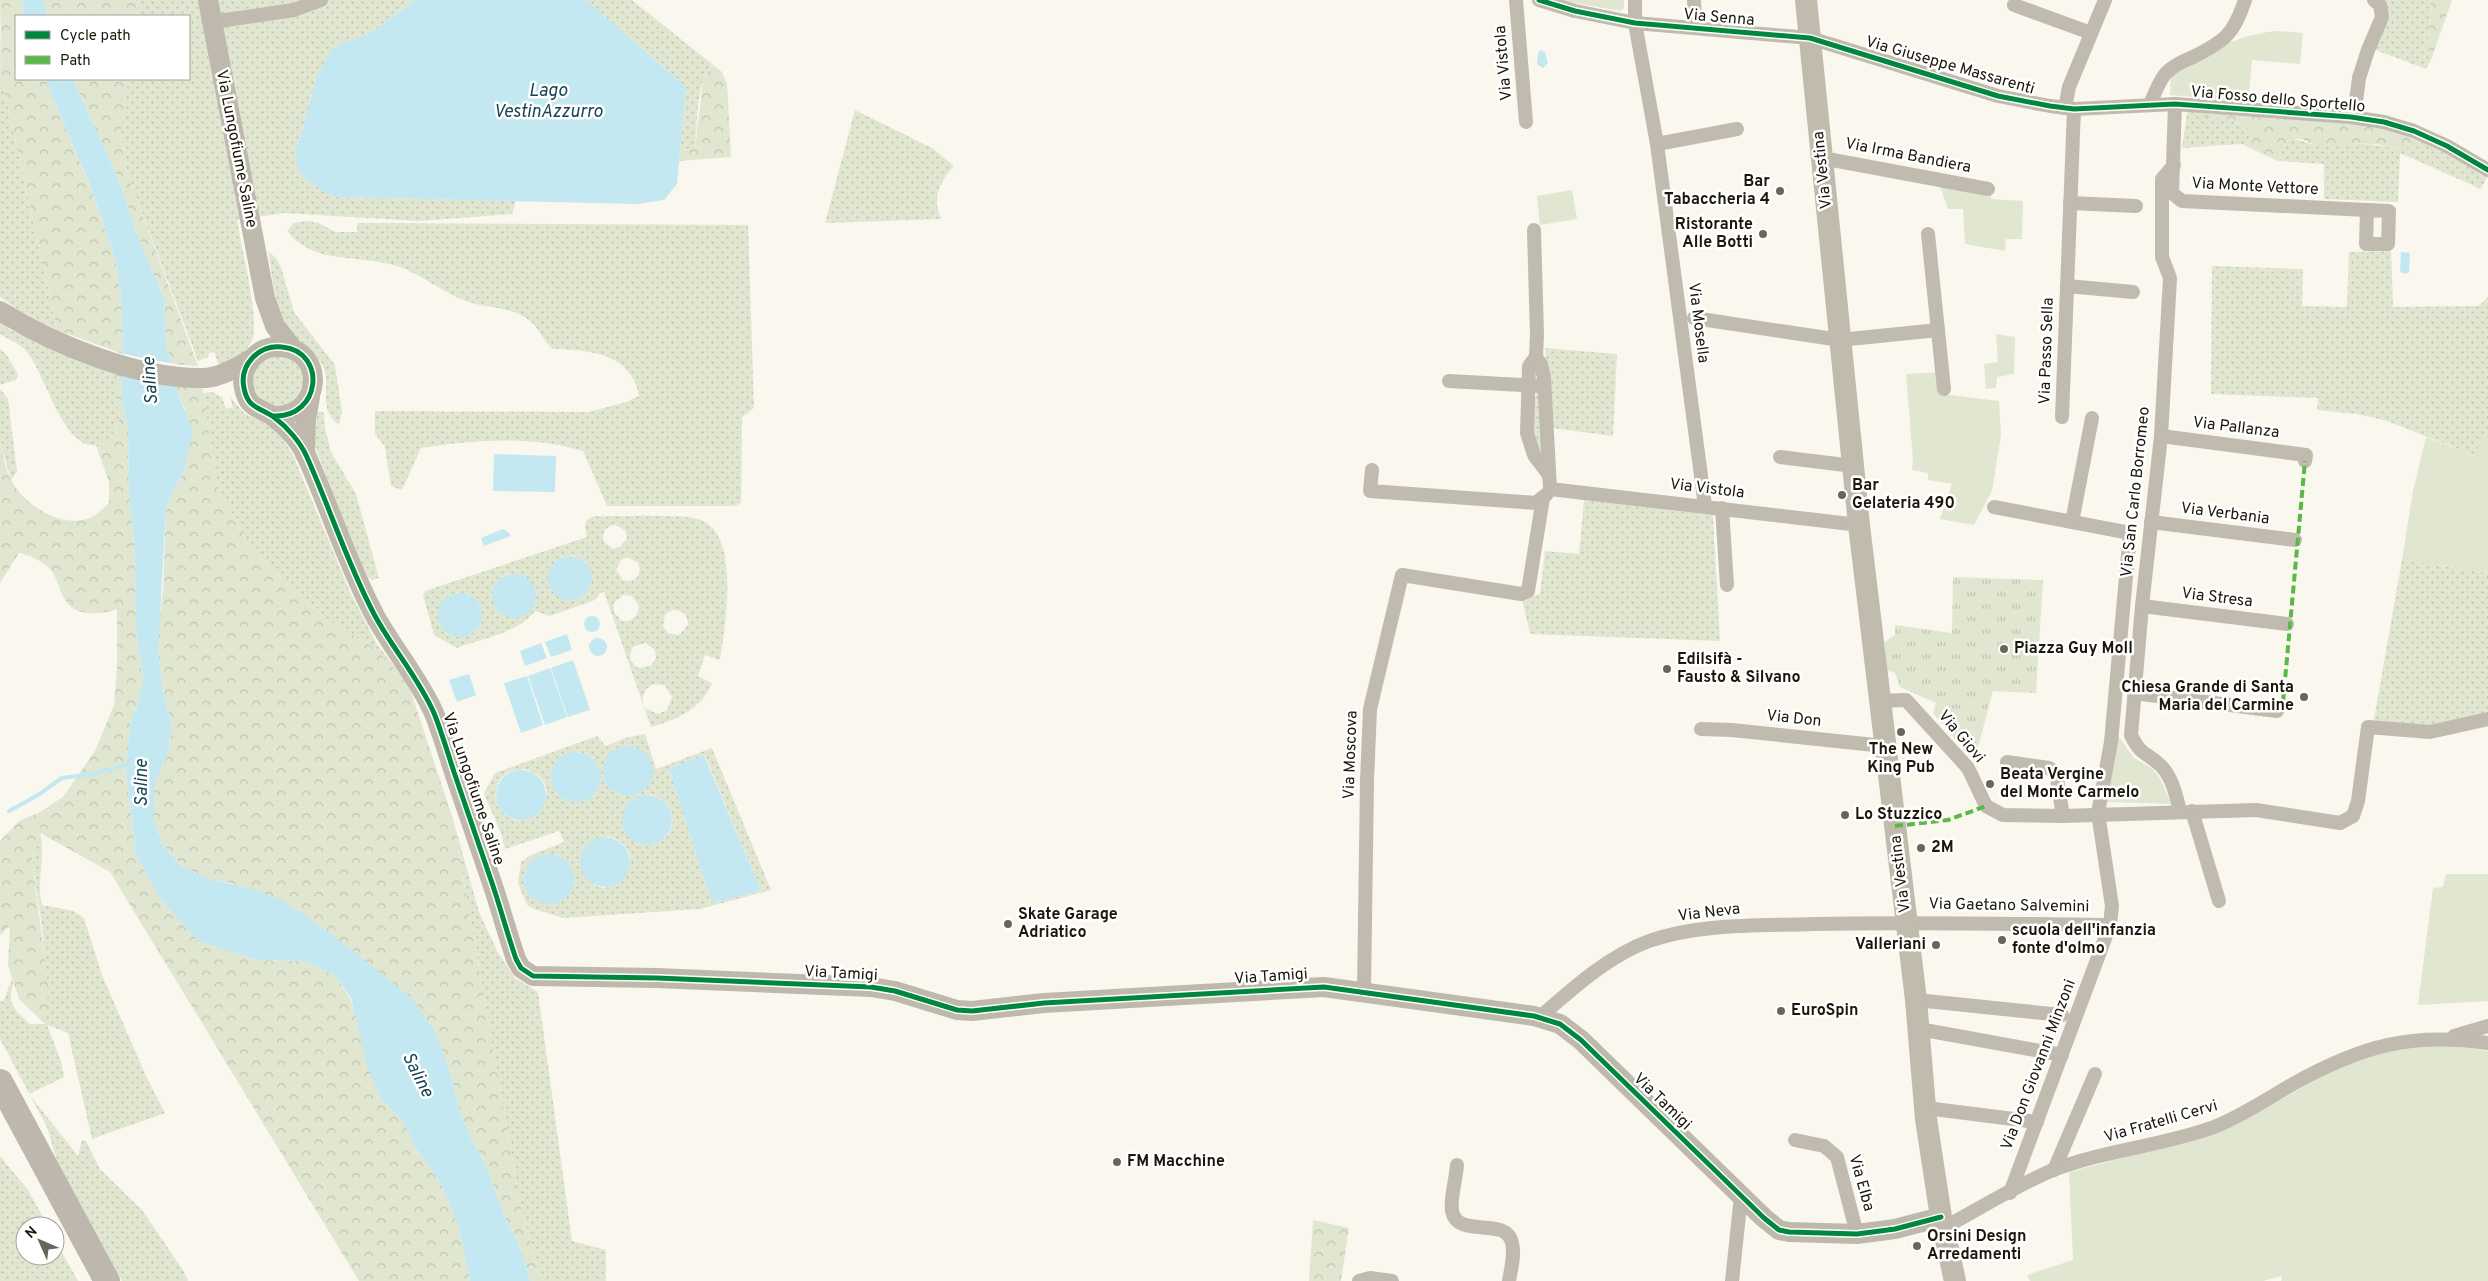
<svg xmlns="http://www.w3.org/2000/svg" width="2488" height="1281" font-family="Overpass,sans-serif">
	<defs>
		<pattern id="grass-dots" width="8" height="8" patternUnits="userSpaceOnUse" patternTransform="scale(1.25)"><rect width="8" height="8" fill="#e1e6d1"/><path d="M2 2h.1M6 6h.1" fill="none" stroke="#c0c5b2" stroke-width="1.8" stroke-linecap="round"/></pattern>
		<pattern id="forest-crowns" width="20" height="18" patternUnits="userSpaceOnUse" patternTransform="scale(1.25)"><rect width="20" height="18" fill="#e1e6d1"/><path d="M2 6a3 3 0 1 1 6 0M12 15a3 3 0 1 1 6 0" fill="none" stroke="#c0c5b2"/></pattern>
		<pattern id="park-tufts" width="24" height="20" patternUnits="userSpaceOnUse" patternTransform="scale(1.25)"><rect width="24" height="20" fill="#e1e6d1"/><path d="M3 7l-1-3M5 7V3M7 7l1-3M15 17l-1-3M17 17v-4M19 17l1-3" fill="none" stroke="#c0c5b2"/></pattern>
	</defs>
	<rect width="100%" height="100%" fill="#faf7ef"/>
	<!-- grass -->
	<g fill="url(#grass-dots)" fill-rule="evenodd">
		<path d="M139 0H415L371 33 341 43 316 79 295 155 298 170 334 197 516 201 512 214 419 221 283 213 237 220C241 245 260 320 252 340 246 355 232 360 219 366L214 352 209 353 208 357 198 361 127 173 121 132 128 79H189V16H136Z"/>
		<path d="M586 0H632L712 64C695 85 698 123 695 149L680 150 686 87Z"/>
		<path d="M2377 0H2430C2436 20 2421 41 2431 60L2426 69 2373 49Z"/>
		<path d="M0 26 2 80 57 330 20 311 0 297Z"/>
		<path d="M2188 107 2193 108 2200 117C2217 117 2241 118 2251 134L2248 147 2242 144 2182 148Z"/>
		<path d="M855 110 932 148 954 166C940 182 931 199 942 219L825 223Z"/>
		<path d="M2419 137 2488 175 2481 189 2400 153 2398 202 2324 199V164L2278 161 2285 144 2290 139C2303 139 2309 145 2320 146 2329 147 2335 143 2343 143 2362 143 2380 145 2398 149Z"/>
		<path d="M306 221 318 223 336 232H357V223L748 225 754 408 742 417 741 503 735 506H607L583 451C531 435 474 440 421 448L402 490 391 486 385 447 375 434V411L589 412 626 402 639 396C632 352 587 350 552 349 544 341 539 329 531 322 514 306 489 309 469 302 441 293 419 271 390 264 353 255 313 264 287 231L294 223Z"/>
		<path d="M268 251 276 258 281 267 294 312 335 365 342 412 339 425C317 410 331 387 324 369 318 352 302 345 291 332 274 311 273 277 268 251Z"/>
		<path d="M2391 251 2393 307 2479 306 2488 297V430L2474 455 2387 421 2357 414 2317 410 2318 398 2211 394 2212 266 2303 269 2302 306 2347 307 2349 252Z"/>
		<path d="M0 321 9 329 116 372 119 419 111 438C105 441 96 447 89 445 60 438 44 371 26 351 20 344 8 339 0 334Z"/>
		<path d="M1545 348 1617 354 1613 436 1552 428Z"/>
		<path d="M0 349 7 355 18 375 16 380 0 385Z"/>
		<path d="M274 355 290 356 302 367 305 390 288 407 265 405C246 383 248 368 274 355Z"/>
		<path d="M0 389 8 399 17 472 11 480 0 442Z"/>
		<path d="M1537 391 1541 393V460L1534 450 1532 407Z"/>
		<path d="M212 392 222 397 226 409 233 407 230 397 244 413 272 427 282 438 293 455 350 592 378 646 408 683 376 649 328 620 287 585 248 545 218 486 203 393Z"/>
		<path d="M317 411 324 413 325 428 331 452 356 494 379 578 372 580 368 577 358 560 315 446Z"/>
		<path d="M1584 500 1713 515 1720 641 1530 634 1522 599 1540 594 1545 551 1579 554Z"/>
		<path d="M594 516C618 517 683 513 701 520 741 535 725 627 720 660L705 655 698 676 712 683C703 708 675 721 651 727L604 592 600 593 595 600 550 616 535 611C518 633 481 639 457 648L434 635 423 595 425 591 587 537 585 526 587 520ZM615 525 625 530 627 538 620 547 613 549 604 542C601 533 606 526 615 525ZM573 555 586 562 592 575 559 558ZM628 557 638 563C643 575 635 583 623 580L616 570 621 560ZM509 574C527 574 537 584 536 601L502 577ZM456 593 470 595 479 627 468 636ZM623 595 632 596 639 606C638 616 633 622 622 621L614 612V603ZM672 610C682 609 688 615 688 625L679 635 668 633 663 626 665 615ZM645 643 655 650 656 658 651 666 639 668C630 664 628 656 633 647ZM654 684 664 685 672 697 667 710 658 714 645 708C640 698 643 689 654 684Z"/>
		<path d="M2402 560 2488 573V716L2430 729 2373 725Z"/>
		<path d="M645 734 656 769 712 748 771 890 700 909 563 918 534 909 527 905 518 883 521 862 531 855 564 842 559 831 505 849 501 833 484 794 495 773 597 736 606 746 625 738ZM579 752 594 758 551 782C550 761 562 758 579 752ZM705 755 761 891 712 903 669 769ZM603 768 641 793C620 801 603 790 603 768ZM524 769C576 784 526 845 500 809 492 798 495 779 509 772 513 771 520 770 524 769ZM650 794C687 804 675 854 637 843L622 817 629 802ZM608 836C654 849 617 900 595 885 592 883 589 878 587 876 580 867 579 862 582 851ZM544 854 560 856 546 904C531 900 524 891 524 876Z"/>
		<path d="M453 819 479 912 497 951 515 978 538 992 572 1241 606 1250V1281H541L520 1203Z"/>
		<path d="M40 832C46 858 36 880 42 905L74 911 84 918 102 975 147 1078 165 1113 92 1139 68 1033 47 1025 61 1061 64 1077 29 1094 78 1156 82 1140 86 1141 100 1169 142 1210 183 1270 188 1281H122L57 1161 47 1127 0 1039V1000L3 1002 12 979C14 986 12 987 11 994 9 1007 22 1016 30 1024H46L43 933 32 859Z"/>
		<path d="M0 1156 28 1190 48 1226H25V1256H55V1240L78 1281H0Z"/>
	</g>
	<!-- forest -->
	<g fill="url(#forest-crowns)">
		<path d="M0 0H22L24 16H16V79H45L92 191 116 261 121 296 123 354 57 330 2 80Z"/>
		<path d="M44 0H139L136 16H47Z"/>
		<path d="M2430 0H2452L2431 60C2421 41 2436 20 2430 0Z"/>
		<path d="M712 64 722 72 727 84 731 157 679 161 680 150 695 149 703 80Z"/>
		<path d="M73 79H128L121 132 127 173 198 366 172 364 166 343 164 298 135 229 120 183Z"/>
		<path d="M2193 108 2352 121 2419 137 2407 148 2398 149 2375 144 2342 143 2328 147 2317 146 2302 139H2290L2285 144 2278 161 2248 147 2251 134C2241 118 2217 117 2200 117Z"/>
		<path d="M65 356 122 375 121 398 128 427 129 494 135 553 136 629 143 679 137 707 131 719 126 771 136 855 161 900 199 942 257 960 304 961 334 975 350 998 381 1099 404 1123 415 1146 440 1182 450 1205 459 1228 470 1281H359L110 872 40 833 32 859 48 984 46 1025 19 999 8 966 10 926 0 935V841L19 821 40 812 63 797 95 751 114 705 117 667V609C102 615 76 617 66 601 59 592 58 578 50 569 42 561 30 555 19 553L0 583V442C3 455 5 469 11 480 24 505 65 532 94 516 99 513 104 507 109 503V482L96 445 111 438 119 419 114 376Z"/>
		<path d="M175 385 202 387 218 486 248 545 287 585 328 620 376 649 408 683 453 819 520 1203 541 1281H531L517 1240 504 1215 486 1165 471 1139 460 1112 449 1068 234 884 210 879 183 867 161 844 154 819V790L158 775 168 752 172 724 164 695 158 653V630L163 590 166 508 184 470 185 409Z"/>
		<path d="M1313 1220 1349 1228 1341 1281H1309Z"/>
	</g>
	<!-- park -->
	<path fill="url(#park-tufts)" d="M1953 577 2043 580 2036 693 1993 691 1978 747 1971 750H1964L1933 713 1936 703 1900 687 1895 673 1886 670 1885 642 1895 635V625L1952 633Z"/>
	<!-- garden -->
	<g fill="#e1e6d1">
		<path d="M1558 0H1624V8L1621 11Z"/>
		<path d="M2279 31 2303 33 2300 64 2252 60 2248 101 2170 95 2171 73C2202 53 2242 33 2279 31Z"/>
		<path d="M1939 183 1991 193V199L2023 201 2022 239H2006L2005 251 1965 244 1963 209H1948Z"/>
		<path d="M1572 190 1577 219 1540 225 1537 196Z"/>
		<path d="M1996 334 2015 337 2014 374 1997 377 1996 388 1986 389 1984 364 1998 362Z"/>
		<path d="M1941 372 1942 394 1999 401 2001 435 1992 491 1974 525 1940 519 1952 484 1928 480V473L1912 470 1913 460 1906 374Z"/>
		<path d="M2488 430V573L2402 560 2413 491 2426 437 2474 455Z"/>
		<path d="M2116 733 2134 758 2153 769 2161 780 2171 804 2107 802Z"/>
		<path d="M2446 874H2488V1001L2418 1005 2433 888 2443 887Z"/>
		<path d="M2403 1045 2462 1046 2488 1051V1281H2281L2282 1276 2263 1281H2030L2027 1275 2073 1260 2069 1172 2214 1134 2261 1111 2342 1065Z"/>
	</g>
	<!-- water -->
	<g fill="#c3e8f1">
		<path d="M22 0H44L47 16H24Z"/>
		<path d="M415 0H586L686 87 677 184 664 200 637 204 334 197 306 180 298 170 295 155 316 79 330 51 341 43 371 33Z"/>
		<path d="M1540 50 1545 52 1548 63 1543 68 1537 64 1538 53Z"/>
		<path d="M45 79H73L120 183 135 229 164 298 166 343 172 364 123 354 121 296 116 261 92 190Z"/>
		<path d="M2401 252 2410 253 2409 272 2406 274 2400 272Z"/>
		<path d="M122 375 175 385 193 432 184 470 166 508 158 653 164 695 172 724 168 752 158 775 154 790V819L161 844 183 867 210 879 256 890 281 900 329 932 412 998 436 1034 449 1068 460 1112 471 1139 486 1165 504 1215 517 1240 531 1281H470L459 1228 450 1205 440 1182 415 1146 404 1123 381 1099 367 1065 351 998 334 975 304 961 257 960 199 942 161 900 136 855 126 771 131 719 137 707 143 679 136 629 135 553 129 493 128 427 121 398Z"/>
		<path d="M494 454 556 456 555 492 493 491Z"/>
		<path d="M503 529 509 533 511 536 484 546 481 538Z"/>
		<circle cx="570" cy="578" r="22"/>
		<circle cx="514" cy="596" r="22"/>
		<circle cx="460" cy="615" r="22"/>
		<circle cx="592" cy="624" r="8"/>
		<path d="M567 634 572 650 551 657 545 642Z"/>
		<circle cx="598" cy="647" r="9"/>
		<path d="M541 643 547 658 525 666 520 651Z"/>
		<path d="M573 660 590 710 568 717 551 668Z"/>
		<path d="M550 668 567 717 545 725 528 676Z"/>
		<path d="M469 674 476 695 457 702 449 680Z"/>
		<path d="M527 676 543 725 521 733 504 683Z"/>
		<circle cx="628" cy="771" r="25"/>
		<circle cx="576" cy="777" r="25"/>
		<path d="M704 755 761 891 712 903 669 769Z"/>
		<circle cx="521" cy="795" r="25"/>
		<circle cx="647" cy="820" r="25"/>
		<circle cx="605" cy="862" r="25"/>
		<circle cx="549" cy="879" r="25"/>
	</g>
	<!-- pier -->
	<path fill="#faf7ef" d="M121 353 146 359 175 364 172 366 146 362Z"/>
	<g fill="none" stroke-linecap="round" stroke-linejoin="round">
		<!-- stream -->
		<path stroke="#c3e8f1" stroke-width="4" d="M9 811 38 795 62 778 94 774 131 763"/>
		<!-- street -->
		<g stroke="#c0bbae" stroke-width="14">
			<path d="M1516 0 1526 122"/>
			<path d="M1539 0 1575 11 1635 23 1810 38 1998 96 2050 106 2074 109 2175 104 2351 117 2384 122 2414 131 2447 146 2488 170"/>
			<path d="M1635 0V23L1657 144 1705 506"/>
			<path d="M1694 0 1695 28"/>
			<path d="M2014 5 2091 33"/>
			<path d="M212 22 294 10 321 0"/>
			<path d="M2150 104C2155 93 2159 81 2166 73 2174 65 2183 61 2193 57 2225 41 2234 34 2245 0"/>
			<path d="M2175 104 2172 193 2182 201 2367 210"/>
			<path d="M2065 108 2069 87 2105 0"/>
			<path d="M2355 109 2359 78 2368 50 2382 17 2380 5 2374 0"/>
			<path d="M1657 144 1737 129"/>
			<path d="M1822 158 1988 189"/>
			<path d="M2174 165 2162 179V257L2170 278 2161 436 2142 606 2131 735C2141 756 2145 751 2160 765 2172 776 2176 795 2180 811"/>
			<path d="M2070 203 2136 206"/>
			<path d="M2367 210 2389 211 2388 244H2366Z"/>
			<path d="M1534 230 1537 335 1536 357 1529 366 1527 433 1534 455 1549 475"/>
			<path d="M1928 234 1944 389"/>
			<path d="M2067 286 2133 292"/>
			<path d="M1694 318 1840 340 1938 330"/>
			<path d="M1536 357 1541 364 1544 378 1550 489 1859 525"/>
			<path d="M1449 381 1539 386"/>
			<path d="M2062 417 2074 109"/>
			<path d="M2161 436 2306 455 2305 461"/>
			<path d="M1780 457 1853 466"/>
			<path d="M1372 470 1370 491 1536 503 1547 494"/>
			<path d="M1994 507 2130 533 2111 742 2098 813 2112 906 2110 925 2010 1193"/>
			<path d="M1722 508 1727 585"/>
			<path d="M2072 522 2092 418"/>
			<path d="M2151 522 2295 540"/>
			<path d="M2142 606 2287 624"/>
			<path d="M2134 693 2277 711"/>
			<path d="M1879 701 1906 700 1968 768 1986 806 2003 815 2063 816 2256 810 2340 823 2353 816 2358 801 2368 727 2430 732 2488 719"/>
			<path d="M1701 729 1732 730 1884 746"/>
			<path d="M2007 762 2049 768 2056 773 2063 816"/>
			<path d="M2192 811 2219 901"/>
			<path d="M1364 991 1367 781 1370 709 1402 575 1521 594 1528 591 1543 498"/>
			<path d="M1916 1000 2062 1015"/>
			<path d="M1540 1017C1572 989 1608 956 1649 941 1701 923 1759 926 1814 924 1913 922 2011 924 2110 925"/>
			<path d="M1919 1029 2062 1055"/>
			<path d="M2454 1036 2488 1026"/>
			<path d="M1926 1108 2037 1122"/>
			<path d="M1795 1140 1824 1146 1837 1157 1857 1234"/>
			<path d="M1457 1165C1456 1179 1450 1198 1452 1211 1458 1240 1506 1215 1512 1243 1515 1254 1511 1269 1509 1281"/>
			<path d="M2054 1170 2095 1074"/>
			<path d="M1943 1228C1979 1209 2015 1186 2053 1170 2105 1150 2162 1146 2214 1127 2242 1116 2267 1099 2293 1084 2361 1046 2411 1032 2488 1043"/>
			<path d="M1359 1281 1370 1278 1392 1281"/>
			<path d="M1732 1281 1741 1196"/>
		</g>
		<!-- secondary -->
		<g stroke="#beb9ac" stroke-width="20">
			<path d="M208 0 265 298 275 326 294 350"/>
			<path d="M0 311C55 345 140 380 205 378 221 377 238 367 251 359"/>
			<path d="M273 416C322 418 327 351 282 347 259 344 239 365 244 388 248 410 261 407 275 418 287 427 300 442 306 455 330 508 347 563 374 614 392 648 418 677 434 713 442 733 448 754 455 775 467 810 479 845 491 880 500 906 507 933 516 959L521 968 533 976 657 978 871 987 895 991 957 1010 972 1011 1044 1003 1324 987 1534 1016 1560 1024 1581 1040 1764 1218 1779 1230 1789 1232 1857 1234 1895 1229 1941 1217"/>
			<path d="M305 454 306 419 310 397"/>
		</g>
		<!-- primary -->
		<path stroke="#c1bbad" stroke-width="22" d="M1806 0 1859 525 1916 1000 1926 1119 1941 1217 1955 1281"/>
		<!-- highway -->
		<path stroke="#beb7ad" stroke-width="26" d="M0 1082 107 1281"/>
		<!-- quiet -->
		<g stroke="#58b947" stroke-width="4" stroke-dasharray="8 4" stroke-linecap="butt">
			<path d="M2282 713 2305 461"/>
			<path d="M1895 826 1948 820 1986 806"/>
		</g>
		<defs>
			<g id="cycleway">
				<path d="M1539 0 1575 11 1635 23 1810 38 1998 96 2050 106 2074 109 2175 104 2351 117 2384 122 2414 131 2447 146 2488 170"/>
				<path d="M273 416C322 418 327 351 282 347 259 344 239 365 244 388 248 410 261 407 275 418 287 427 300 442 306 455 330 508 347 563 374 614 392 648 418 677 434 713 442 733 448 754 455 775 467 810 479 845 491 880 500 906 507 933 516 959L521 968 533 976 657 978 871 987 895 991 957 1010 972 1011 1044 1003 1324 987 1534 1016 1560 1024 1581 1040 1764 1218 1779 1230 1789 1232 1857 1234 1895 1229 1941 1217"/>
			</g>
		</defs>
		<!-- cycleway casing -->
		<use href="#cycleway" stroke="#fff" stroke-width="8"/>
		<!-- cycleway -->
		<use href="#cycleway" stroke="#00873e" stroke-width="5"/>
	</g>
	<!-- markers -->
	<g fill="#6a655b" stroke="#fff" stroke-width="2">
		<circle cx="1780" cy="191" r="5"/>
		<circle cx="1763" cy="234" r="5"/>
		<circle cx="1842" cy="495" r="5"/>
		<circle cx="2004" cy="649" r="5"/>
		<circle cx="1667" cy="669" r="5"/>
		<circle cx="2304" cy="697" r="5"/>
		<circle cx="1901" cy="732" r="5"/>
		<circle cx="1990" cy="784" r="5"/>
		<circle cx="1845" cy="815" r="5"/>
		<circle cx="1921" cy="848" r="5"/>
		<circle cx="1008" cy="924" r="5"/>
		<circle cx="2002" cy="940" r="5"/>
		<circle cx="1936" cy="945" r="5"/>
		<circle cx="1781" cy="1011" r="5"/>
		<circle cx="1117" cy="1162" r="5"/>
		<circle cx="1917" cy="1246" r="5"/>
	</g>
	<g text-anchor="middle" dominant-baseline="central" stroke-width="5" stroke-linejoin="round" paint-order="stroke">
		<!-- street labels -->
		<g font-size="16" fill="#1c170b" stroke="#fff">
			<text transform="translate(1719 18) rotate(5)">Via Senna</text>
			<text transform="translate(1504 63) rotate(-95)">Via Vistola</text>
			<text transform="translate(1950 66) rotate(16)">Via Giuseppe Massarenti</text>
			<text transform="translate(2278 100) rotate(5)">Via Fosso dello Sportello</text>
			<text transform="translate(236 149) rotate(79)">Via Lungofiume Saline</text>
			<text transform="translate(1908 156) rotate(11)">Via Irma Bandiera</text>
			<text transform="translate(1823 170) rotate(-96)">Via Vestina</text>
			<text transform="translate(2255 187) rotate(3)">Via Monte Vettore</text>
			<text transform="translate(1698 323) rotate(83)">Via Mosella</text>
			<text transform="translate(2047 351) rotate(-88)">Via Passo Sella</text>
			<text transform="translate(2236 428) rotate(7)">Via Pallanza</text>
			<text transform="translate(1707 489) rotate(7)">Via Vistola</text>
			<text transform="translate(2136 492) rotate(-84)">Via San Carlo Borromeo</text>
			<text transform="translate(2225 514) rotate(7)">Via Verbania</text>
			<text transform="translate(2217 598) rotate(7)">Via Stresa</text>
			<text transform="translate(1794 719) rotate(6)">Via Don</text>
			<text transform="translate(1961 737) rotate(50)">Via Giovi</text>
			<text transform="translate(1351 755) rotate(-88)">Via Moscova</text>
			<text transform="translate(473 789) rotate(71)">Via Lungofiume Saline</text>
			<text transform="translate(1901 874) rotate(-97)">Via Vestina</text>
			<text transform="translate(2009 906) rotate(1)">Via Gaetano Salvemini</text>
			<text transform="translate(1709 913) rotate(-7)">Via Neva</text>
			<text transform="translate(841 974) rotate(3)">Via Tamigi</text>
			<text transform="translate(1271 977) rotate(-4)">Via Tamigi</text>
			<text transform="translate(2039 1065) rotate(-69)">Via Don Giovanni Minzoni</text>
			<text transform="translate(1662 1102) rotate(44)">Via Tamigi</text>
			<text transform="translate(2161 1122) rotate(-16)">Via Fratelli Cervi</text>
			<text transform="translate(1861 1183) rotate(74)">Via Elba</text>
		</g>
		<!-- poi labels -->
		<g font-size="16" font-weight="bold" fill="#1c170b" stroke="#fff" text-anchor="start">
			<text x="1770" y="182" text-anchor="end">Bar<tspan x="1770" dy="18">Tabaccheria 4</tspan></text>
			<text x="1753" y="225" text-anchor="end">Ristorante<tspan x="1753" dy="18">Alle Botti</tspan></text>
			<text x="1852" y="486">Bar<tspan x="1852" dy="18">Gelateria 490</tspan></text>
			<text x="2014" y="649">Piazza Guy Moll</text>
			<text x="1677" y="660">Edilsifà -<tspan x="1677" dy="18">Fausto &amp; Silvano</tspan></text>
			<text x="2294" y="688" text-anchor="end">Chiesa Grande di Santa<tspan x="2294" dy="18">Maria del Carmine</tspan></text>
			<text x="1901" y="750" text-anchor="middle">The New<tspan x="1901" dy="18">King Pub</tspan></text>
			<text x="2000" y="775">Beata Vergine<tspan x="2000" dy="18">del Monte Carmelo</tspan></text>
			<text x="1855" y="815">Lo Stuzzico</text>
			<text x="1931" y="848">2M</text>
			<text x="1018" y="915">Skate Garage<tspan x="1018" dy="18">Adriatico</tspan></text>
			<text x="2012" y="931">scuola dell'infanzia<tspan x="2012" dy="18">fonte d'olmo</tspan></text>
			<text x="1926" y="945" text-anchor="end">Valleriani</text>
			<text x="1791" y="1011">EuroSpin</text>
			<text x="1127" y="1162">FM Macchine</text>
			<text x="1927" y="1237">Orsini Design<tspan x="1927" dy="18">Arredamenti</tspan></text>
		</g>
		<!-- water labels -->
		<g font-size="18" font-style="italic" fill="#154450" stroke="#fff">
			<text x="548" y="91">Lago<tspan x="548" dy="21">VestinAzzurro</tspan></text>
			<text transform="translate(151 381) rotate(-94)">Saline</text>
			<text transform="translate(142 783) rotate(-90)">Saline</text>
			<text transform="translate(417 1075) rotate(63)">Saline</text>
		</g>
	</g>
	<!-- legend -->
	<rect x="15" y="15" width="175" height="65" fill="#ffffff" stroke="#a4a29d"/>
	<rect x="25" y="31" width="25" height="8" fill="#00873e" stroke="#a4a29d"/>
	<text x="60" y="40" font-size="15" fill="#1c170b">Cycle path</text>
	<rect x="25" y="56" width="25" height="8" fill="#58b947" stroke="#a4a29d"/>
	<text x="60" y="65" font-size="15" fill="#1c170b">Path</text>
	<!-- north arrow -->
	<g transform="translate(40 1241) rotate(315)"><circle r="24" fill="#ffffff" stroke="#a4a29d"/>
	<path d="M0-4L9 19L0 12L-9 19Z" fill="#6a655b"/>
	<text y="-8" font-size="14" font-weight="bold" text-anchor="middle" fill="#1c170b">N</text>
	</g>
</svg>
